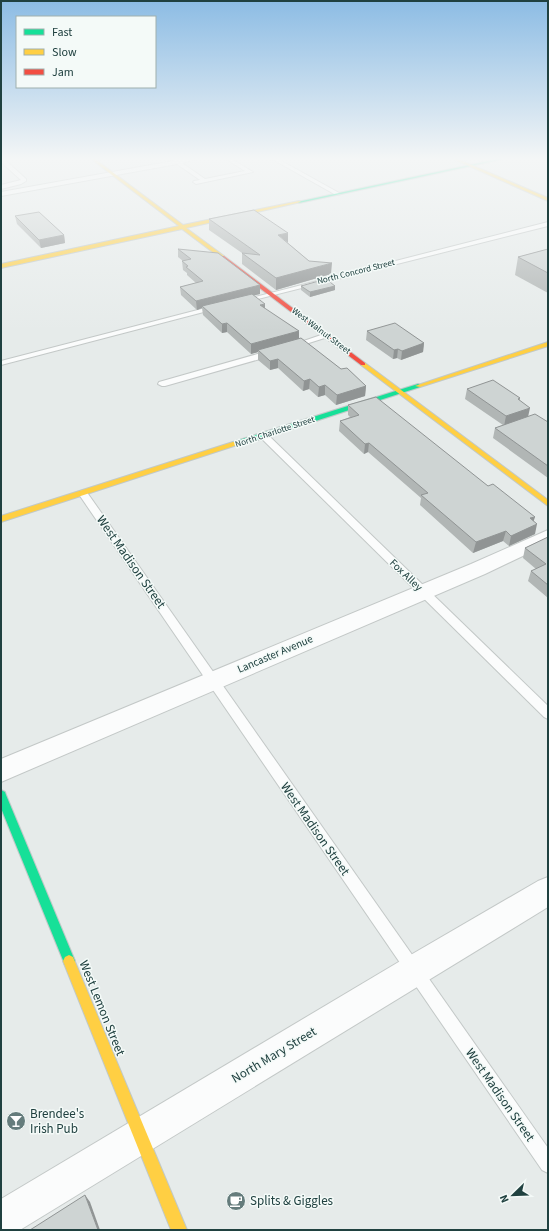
<svg xmlns="http://www.w3.org/2000/svg" width="549" height="1231" font-family="'Source Sans 3',sans-serif">
	<rect width="100%" height="100%" fill="#e6ebea"/>
	<g fill="none" stroke-linecap="round" stroke-linejoin="round">
		<defs>
			<g id="lane">
				<path d="M1 159H4L26 179V181L21 184 1 189V185L21 180 1 162Z"/>
				<path d="M174 159 179 160 196 159 182 163 205 179 245 171 226 159H231L253 172 196 184 193 182 194 181 200 180 177 164 1 196V192L173 161Z"/>
				<path d="M272 159H278L341 194 336 195Z"/>
				<path d="M548 222V226L242 303 239 301Z"/>
				<path d="M217 305 219 306V308L1 365V361Z"/>
				<path d="M324 334H330L331 336 293 348 289 346Z"/>
				<path d="M268 351H271L275 353 274 355 165 386H162L158 384 159 382Z"/>
				<path d="M264 433 267 434 548 706V719L544 717 261 438 260 436 261 434Z"/>
				<path d="M83 490 86 491 548 1148V1173L542 1170 78 493Z"/>
			</g>
			<g id="street">
				<path d="M548 530V544L485 574 1 782V759L471 564Z"/>
				<path d="M548 877V907L20 1230H1V1199L402 960 538 881Z"/>
			</g>
			<g id="fast">
				<path d="M497 159H504L299 203 297 202Z"/>
				<path d="M418 384 420 385V387L239 446H236L232 444 233 442Z"/>
				<path d="M1 790 5 792 6 795 75 961 73 965 69 967 65 965 1 808Z"/>
			</g>
			<g id="slow">
				<path d="M91 159H95L183 225 299 201 301 202 186 228 224 256V258L222 259 182 229 1 268V264L179 226Z"/>
				<path d="M453 159H458L548 198V201Z"/>
				<path d="M548 342V346L420 387 415 386Z"/>
				<path d="M361 363H365L548 500V506L361 365Z"/>
				<path d="M233 442H236L240 444 1 522V516Z"/>
				<path d="M69 955 73 957 187 1230H171L63 961 65 957Z"/>
			</g>
			<path id="jam" d="M220 256H224L365 363V365H361L220 258Z"/>
		</defs>
		<!-- lane casing -->
		<use href="#lane" stroke="#c3c8c7" stroke-width="2"/>
		<!-- street casing -->
		<use href="#street" stroke="#c3c8c7" stroke-width="2"/>
		<!-- fast casing -->
		<use href="#fast" stroke="#c1c9c8" stroke-width="2"/>
		<!-- slow casing -->
		<use href="#slow" stroke="#c1c9c8" stroke-width="2"/>
		<!-- jam casing -->
		<use href="#jam" stroke="#c1c9c8" stroke-width="2"/>
		<!-- lane -->
		<use href="#lane" fill="#fbfcfc" fill-rule="evenodd"/>
		<!-- street -->
		<use href="#street" fill="#fbfcfc" fill-rule="evenodd"/>
		<!-- fast -->
		<use href="#fast" fill="#16e098" fill-rule="evenodd"/>
		<!-- slow -->
		<use href="#slow" fill="#ffcf43" fill-rule="evenodd"/>
		<!-- jam -->
		<use href="#jam" fill="#f24e42" fill-rule="evenodd"/>
	</g>
	<!-- wall -->
	<g fill="#b1b6b5">
		<path d="M15 216 64 235 65 243 41 248 17 224Z"/>
		<path d="M209 219 288 243 309 261 331 274 276 290 242 264V253L209 230Z"/>
		<path d="M178 249 260 294 253 295 265 309 299 331V338L341 369 366 386 365 396 336 405 325 395 318 397 309 389 303 391 278 368 270 370 258 360V352L251 354 227 332 222 333 203 315 202 308 197 310 181 295 180 287 196 283 187 275V273L183 270 182 261H183L178 257Z"/>
		<path d="M548 249V293L515 275 518 257Z"/>
		<path d="M301 286H335V290L310 297 301 290Z"/>
		<path d="M367 331 424 343 423 352 401 360 397 358 393 359 366 340Z"/>
		<path d="M467 389 520 398V401L528 416 548 422V478L493 438 495 428 503 425 465 399Z"/>
		<path d="M348 405 488 486 534 521 535 534 509 546 503 541 473 553 420 505 421 498 368 452 364 454 339 431 340 421 350 417 348 415Z"/>
		<path d="M548 537V598L528 581 531 571 536 569 523 558 525 548Z"/>
	</g>
	<!-- shaded-wall -->
	<g fill="#909494">
		<path d="M288 233V243L278 235Z"/>
		<path d="M64 235 65 243 41 248 39 240Z"/>
		<path d="M332 263 331 274 276 290V278Z"/>
		<path d="M260 285V294L204 308 202 306V308L197 310 196 301Z"/>
		<path d="M335 286V290L310 297V292Z"/>
		<path d="M265 304V313L260 305Z"/>
		<path d="M227 323V332L222 333V324Z"/>
		<path d="M299 331V340L258 350V352L251 354V344Z"/>
		<path d="M424 343 423 352 401 360 402 351Z"/>
		<path d="M398 349 397 358 393 359 394 350Z"/>
		<path d="M278 359V368L270 370V361Z"/>
		<path d="M310 379 309 389 303 391 304 381Z"/>
		<path d="M325 385V395L318 397 319 387Z"/>
		<path d="M366 386 365 396 336 405 337 395Z"/>
		<path d="M530 408 528 417 504 426 506 416Z"/>
		<path d="M369 443 368 452 364 454 365 444Z"/>
		<path d="M535 517 532 526 537 524 535 534 509 546 511 536 530 518Z"/>
		<path d="M506 531 503 541 473 553 476 542Z"/>
		<path d="M85 1195 90 1202 100 1230H98Z"/>
	</g>
	<!-- building -->
	<g fill="#ced4d3" stroke="#909494">
		<path d="M254 210 288 233 278 235 309 261 332 263 276 278 242 253 260 255 209 219Z"/>
		<path d="M39 212 64 235 39 240 15 216Z"/>
		<path d="M178 249 218 253 260 285 196 301 180 287 203 281 186 267 188 266 182 261 191 259Z"/>
		<path d="M548 249V273L518 257Z"/>
		<path d="M326 279 335 286 310 292 301 286Z"/>
		<path d="M252 294 265 304 260 305 299 331 251 344 227 323 222 324 202 306Z"/>
		<path d="M395 323 424 343 402 351 398 349 394 350 367 331Z"/>
		<path d="M301 338 341 369 347 368 366 386 337 395 325 385 319 387 310 379 304 381 278 359 270 361 258 350Z"/>
		<path d="M493 380 520 398 518 399 530 408 506 416 467 389Z"/>
		<path d="M376 397 488 486 493 484 535 517 530 518 537 524 511 536 506 531 476 542 421 495 428 493 369 443 365 444 340 421 359 415 348 405Z"/>
		<path d="M535 414 548 422V466L495 428Z"/>
		<path d="M548 537V585L531 571 546 564 525 548Z"/>
		<path d="M85 1195 98 1230H30Z"/>
	</g>
	<!-- sky -->
	<linearGradient id="sky" x2="0" y2="1"><stop stop-color="#8cbce4"/><stop offset="0.48" stop-color="#f4f6f6"/><stop offset="1" stop-color="#f4f6f6" stop-opacity="0"/></linearGradient>
	<rect width="549" height="331" fill="url(#sky)"/>
	<!-- icons -->
	<defs>
		<symbol id="bar-disc" viewBox="-11 -11 22 22"><circle r="9.5" fill="#657c7c" stroke="#f4faf8"/><path d="M-6-5H6L.8 .8V4.5H3.5V6h-7V4.5H-.8V.8Z" fill="#fff"/></symbol>
		<symbol id="cafe-disc" viewBox="-11 -11 22 22"><circle r="9.5" fill="#657c7c" stroke="#f4faf8"/><path d="M-5.5-4.5H6V0H3Q3 3.5 0 3.5H-2.5Q-5.5 3.5-5.5 0ZM3-3.2v2h1.7v-2ZM-6 4.5H4V6H-6Z" fill="#fff"/></symbol>
	</defs>
	<g fill-rule="evenodd">
		<use href="#bar-disc" x="5" y="1110" width="22" height="22"/>
		<use href="#cafe-disc" x="225" y="1190" width="22" height="22"/>
	</g>
	<g text-anchor="middle" dominant-baseline="central" stroke-width="3" stroke-linejoin="round" paint-order="stroke">
		<!-- far-street labels -->
		<g font-size="9" fill="#204140" stroke="#f4faf8">
			<text transform="translate(356 272) rotate(-14)">North Concord Street</text>
			<text transform="translate(321 331) rotate(37)">West Walnut Street</text>
			<text transform="translate(275 432) rotate(-18)">North Charlotte Street</text>
		</g>
		<!-- street labels -->
		<g font-size="11" fill="#204140" stroke="#f4faf8">
			<text transform="translate(406 575) rotate(44)">Fox Alley</text>
			<text transform="translate(275 654) rotate(-23)">Lancaster Avenue</text>
		</g>
		<!-- near-street labels -->
		<g font-size="13" fill="#204140" stroke="#f4faf8">
			<text transform="translate(131 562) rotate(55)">West Madison Street</text>
			<text transform="translate(315 829) rotate(55)">West Madison Street</text>
			<text transform="translate(102 1008) rotate(68)">West Lemon Street</text>
			<text transform="translate(274 1055) rotate(-31)">North Mary Street</text>
			<text transform="translate(500 1095) rotate(55)">West Madison Street</text>
		</g>
		<!-- near-poi labels -->
		<g font-size="13" fill="#204140" stroke="#f4faf8" text-anchor="start">
			<text x="30" y="1114">Brendee's<tspan x="30" dy="15">Irish Pub</tspan></text>
			<text x="250" y="1201">Splits &amp; Giggles</text>
		</g>
	</g>
	<!-- border -->
	<rect width="549" height="1231" fill="none" stroke="#204140" stroke-width="4"/>
	<!-- legend -->
	<rect x="16" y="16" width="140" height="72" fill="#f4faf8" stroke="#9fb0ae"/>
	<rect x="24" y="29" width="20" height="6" fill="#16e098" stroke="#9fb0ae"/>
	<text x="52" y="36" font-size="12" fill="#204140">Fast</text>
	<rect x="24" y="49" width="20" height="6" fill="#ffcf43" stroke="#9fb0ae"/>
	<text x="52" y="56" font-size="12" fill="#204140">Slow</text>
	<rect x="24" y="69" width="20" height="6" fill="#f24e42" stroke="#9fb0ae"/>
	<text x="52" y="76" font-size="12" fill="#204140">Jam</text>
	<!-- north arrow -->
	<g transform="translate(513 1195) rotate(247)" stroke="#f4faf8" stroke-width="3" paint-order="stroke">
	<path d="M0-3L7 15L0 10L-7 15Z" fill="#204140"/>
	<text y="-6" font-size="11" font-weight="bold" text-anchor="middle" fill="#204140">N</text>
	</g>
</svg>
